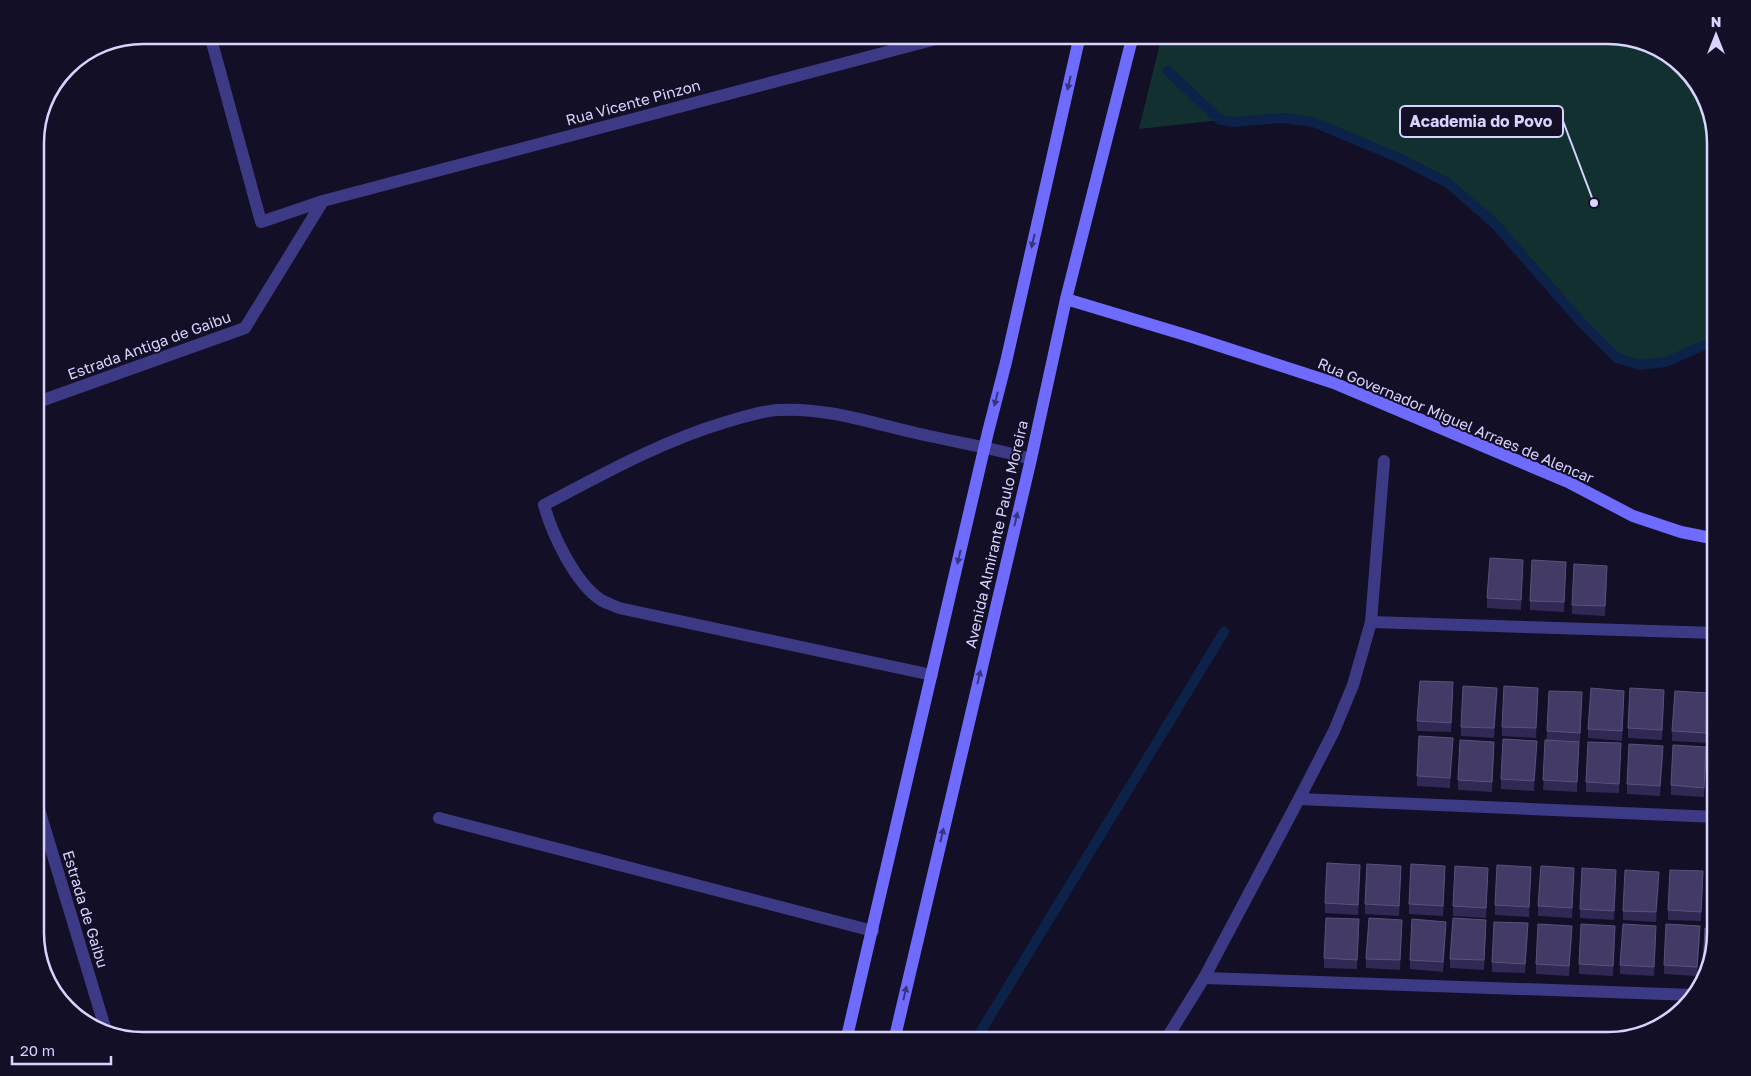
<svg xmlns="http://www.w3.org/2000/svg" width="1751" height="1076" font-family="'Golos Text',sans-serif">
	<rect width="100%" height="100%" fill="#130f26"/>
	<!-- green -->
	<path fill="#12302f" d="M1162 35H1608L1662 50 1701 89 1716 136V340L1666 362 1640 365 1617 358 1580 321 1495 224 1448 183 1399 158 1313 122 1282 118 1235 122 1220 120 1139 129Z"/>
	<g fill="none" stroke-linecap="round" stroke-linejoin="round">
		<!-- stream -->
		<g stroke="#0c2248" stroke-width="10">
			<path d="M1168 71 1220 120 1235 122 1282 118 1313 122 1399 158 1448 183 1495 224 1580 321 1617 358 1640 365 1666 362 1716 340"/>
			<path d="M975 1041 1224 632"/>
		</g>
		<!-- lane -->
		<path stroke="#3d3a85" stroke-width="12" d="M35 796 106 1031"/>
		<!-- street -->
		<g stroke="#3d3a85" stroke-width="12">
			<path d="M210 35 261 222 323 201 951 35"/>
			<path d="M35 403 245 328 323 201"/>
			<path d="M1371 622 1716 633"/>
			<path d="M932 675 619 608C613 605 606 603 601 600 575 583 552 534 544 505 603 474 662 441 726 422 743 417 761 411 778 410 826 407 871 423 916 433 954 442 993 448 1031 459"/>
			<path d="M1299 799 1716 817"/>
			<path d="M439 818 873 931"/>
			<path d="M1204 978 1694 995"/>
			<path d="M1165 1041 1204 978 1299 799 1334 731 1353 685 1371 622 1384 461"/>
		</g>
		<!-- secondary -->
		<g stroke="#6f6bff" stroke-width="12">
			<path d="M1066 299 1189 336 1334 383 1568 482 1633 516 1681 532 1716 539"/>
			<path d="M846 1041 988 432 1006 362 1080 35"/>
			<path d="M894 1041 1031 459 1066 299 1133 35"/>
		</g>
	</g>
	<!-- wall -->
	<g fill="#312854">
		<path d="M1523 570 1521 610 1487 608V598Z"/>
		<path d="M1566 572 1564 612 1530 610V601Z"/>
		<path d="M1607 576 1605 616 1572 614V605Z"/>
		<path d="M1453 692 1451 732 1417 731V721Z"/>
		<path d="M1497 698 1494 738 1461 736V727Z"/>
		<path d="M1538 698 1536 738 1502 736V727Z"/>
		<path d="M1624 700 1622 741 1588 738V729Z"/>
		<path d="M1664 700 1662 740 1628 738V728Z"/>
		<path d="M1582 702 1580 742H1579L1577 792 1543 790 1547 731Z"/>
		<path d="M1708 702 1706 743 1672 741V731Z"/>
		<path d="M1716 746V796H1713Z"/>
		<path d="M1453 748 1450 788 1417 786V776Z"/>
		<path d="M1537 750 1534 791 1501 789V779Z"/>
		<path d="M1494 751 1492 792 1458 790V780Z"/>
		<path d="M1621 753 1619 793 1586 792V782Z"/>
		<path d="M1663 756 1660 796 1627 794V784Z"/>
		<path d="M1706 757 1704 797 1671 795V785Z"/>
		<path d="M1716 871V921L1709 920V911Z"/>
		<path d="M1360 875 1358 915 1325 913V903Z"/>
		<path d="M1401 876 1399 916 1365 914V904Z"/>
		<path d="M1445 876 1443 916 1409 914V904Z"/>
		<path d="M1531 876 1529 917 1495 915V905Z"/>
		<path d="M1488 877 1486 918 1453 916V906Z"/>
		<path d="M1574 877 1572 918 1538 916V906Z"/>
		<path d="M1616 880 1614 920 1580 918V909Z"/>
		<path d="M1703 881 1701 921 1668 920V910Z"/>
		<path d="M1659 882 1656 922 1623 920V911Z"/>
		<path d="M1359 929 1357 969 1324 968V958Z"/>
		<path d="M1402 930 1400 970 1366 968V959Z"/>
		<path d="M1486 930 1484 970 1450 968V959Z"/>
		<path d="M1446 931 1443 972 1410 969V960Z"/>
		<path d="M1528 933 1525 973 1492 972V962Z"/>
		<path d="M1716 934 1704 978H1703V968Z"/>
		<path d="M1572 936 1569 976 1536 974V964Z"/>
		<path d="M1615 936 1613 976 1579 974V964Z"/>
		<path d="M1656 936 1654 976 1620 974V965Z"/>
		<path d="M1700 936 1697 976 1664 974V965Z"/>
	</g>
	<!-- shaded-wall -->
	<g fill="#1d163a">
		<path d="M1497 688V698L1494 738V728Z"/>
		<path d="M1453 738V748L1450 788V778Z"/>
		<path d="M1537 741V750L1534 791V781Z"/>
		<path d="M1659 872V882L1656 922V912Z"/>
	</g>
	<!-- building -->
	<g fill="#433a66" stroke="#5a527e">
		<path d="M1490 558 1523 560 1521 600 1487 598Z"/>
		<path d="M1532 560 1566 562 1564 602 1530 601Z"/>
		<path d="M1574 564 1607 566 1605 606 1572 605Z"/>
		<path d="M1420 681 1453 682 1451 723 1417 721Z"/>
		<path d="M1463 686 1497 688 1494 728 1461 727Z"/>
		<path d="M1504 686 1538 688 1536 728 1502 727Z"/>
		<path d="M1591 688 1624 691 1622 731 1588 729Z"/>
		<path d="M1630 688 1664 690 1662 730 1628 728Z"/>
		<path d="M1549 691 1582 692 1580 733 1547 731Z"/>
		<path d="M1675 691 1708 693 1706 733 1672 731Z"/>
		<path d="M1419 736 1453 738 1450 778 1417 776Z"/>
		<path d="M1503 739 1537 741 1534 781 1501 779Z"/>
		<path d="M1460 740 1494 742 1492 782 1458 780Z"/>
		<path d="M1545 740 1579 742 1577 782 1543 780Z"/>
		<path d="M1588 742 1621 743 1619 784 1586 782Z"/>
		<path d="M1629 744 1663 746 1660 786 1627 784Z"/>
		<path d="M1673 745 1706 747 1704 788 1671 785Z"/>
		<path d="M1715 746H1716V787L1713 786Z"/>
		<path d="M1327 863 1360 865 1358 905 1325 903Z"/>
		<path d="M1367 864 1401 866 1399 906 1365 904Z"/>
		<path d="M1411 864 1445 866 1443 906 1409 904Z"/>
		<path d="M1497 865 1531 867 1529 907 1495 905Z"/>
		<path d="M1455 866 1488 868 1486 908 1453 906Z"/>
		<path d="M1541 866 1574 868 1572 908 1538 906Z"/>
		<path d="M1582 868 1616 870 1614 911 1580 909Z"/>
		<path d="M1625 870 1659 872 1656 912 1623 911Z"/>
		<path d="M1670 870 1703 871 1701 912 1668 910Z"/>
		<path d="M1711 870 1716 871V911H1709Z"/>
		<path d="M1326 918 1359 919 1357 960 1324 958Z"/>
		<path d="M1369 918 1402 920 1400 960 1366 959Z"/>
		<path d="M1453 918 1486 920 1484 960 1450 959Z"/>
		<path d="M1412 919 1446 922 1443 962 1410 960Z"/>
		<path d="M1494 922 1528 923 1525 964 1492 962Z"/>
		<path d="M1538 924 1572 926 1569 966 1536 964Z"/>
		<path d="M1581 924 1615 926 1613 966 1579 964Z"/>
		<path d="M1623 924 1656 926 1654 967 1620 965Z"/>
		<path d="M1666 924 1700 926 1697 967 1664 965Z"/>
		<path d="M1705 928H1716V934L1707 968H1703Z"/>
		<path d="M1233 1035 1267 1037V1041H1233Z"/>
		<path d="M1277 1039 1310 1040V1041H1277Z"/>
		<path d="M1320 1039 1353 1041H1320Z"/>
	</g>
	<!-- one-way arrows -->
	<defs><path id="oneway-solid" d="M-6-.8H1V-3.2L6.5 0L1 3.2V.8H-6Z" transform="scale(1.25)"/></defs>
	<g fill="#38347d">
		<use href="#oneway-solid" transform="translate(1069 83) rotate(103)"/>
		<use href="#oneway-solid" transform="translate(1033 241) rotate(103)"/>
		<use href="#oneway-solid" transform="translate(996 399) rotate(104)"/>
		<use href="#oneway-solid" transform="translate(1016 519) rotate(-77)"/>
		<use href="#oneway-solid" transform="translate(959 557) rotate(103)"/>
		<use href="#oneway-solid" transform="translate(979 677) rotate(-77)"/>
		<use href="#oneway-solid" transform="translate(942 835) rotate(-77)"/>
		<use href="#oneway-solid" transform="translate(905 993) rotate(-77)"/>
	</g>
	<g text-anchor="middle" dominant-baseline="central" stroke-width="4" stroke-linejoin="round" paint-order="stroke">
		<!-- street labels -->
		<g font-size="15" fill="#d9d4ff" stroke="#130f26">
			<text transform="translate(633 102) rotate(-15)">Rua Vicente Pinzon</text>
			<text transform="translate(149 345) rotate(-20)">Estrada Antiga de Gaibu</text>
			<text transform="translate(1456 420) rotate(23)">Rua Governador Miguel Arraes de Alencar</text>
			<text transform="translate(996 534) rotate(-77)">Avenida Almirante Paulo Moreira</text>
			<text transform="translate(86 909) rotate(73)">Estrada de Gaibu</text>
		</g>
	</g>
	<!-- crop -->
	<path d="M0 0H1751V1076H0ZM143 44H1608A99 99 0 0 1 1707 143V933A99 99 0 0 1 1608 1032H143A99 99 0 0 1 44 933V143A99 99 0 0 1 143 44Z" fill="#130f26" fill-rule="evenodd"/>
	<path fill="none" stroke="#d9d4ff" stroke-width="2.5" d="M143 44H1608A99 99 0 0 1 1707 143V933A99 99 0 0 1 1608 1032H143A99 99 0 0 1 44 933V143A99 99 0 0 1 143 44Z"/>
	<!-- callouts -->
	<path fill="none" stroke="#d9d4ff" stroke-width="2" d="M1594 203L1563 121"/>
	<circle fill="#d9d4ff" stroke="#130f26" stroke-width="2" cx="1594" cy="203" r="5"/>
	<rect fill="#130f26" stroke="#d9d4ff" stroke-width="2" x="1400" y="106" width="163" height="31" rx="5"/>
	<g font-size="16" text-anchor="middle" font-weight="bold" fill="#d9d4ff">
		<text x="1481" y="127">Academia do Povo</text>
	</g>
	<!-- north arrow -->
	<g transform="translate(1716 35)" stroke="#130f26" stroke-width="4" paint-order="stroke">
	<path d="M0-4L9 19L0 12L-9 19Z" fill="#d9d4ff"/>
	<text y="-8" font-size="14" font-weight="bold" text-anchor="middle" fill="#d9d4ff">N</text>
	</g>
	<!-- scale -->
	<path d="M12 1056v8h99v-8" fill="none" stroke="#d9d4ff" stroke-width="2.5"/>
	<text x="20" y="1056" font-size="15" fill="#d9d4ff" stroke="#130f26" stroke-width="4" paint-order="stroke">20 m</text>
</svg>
